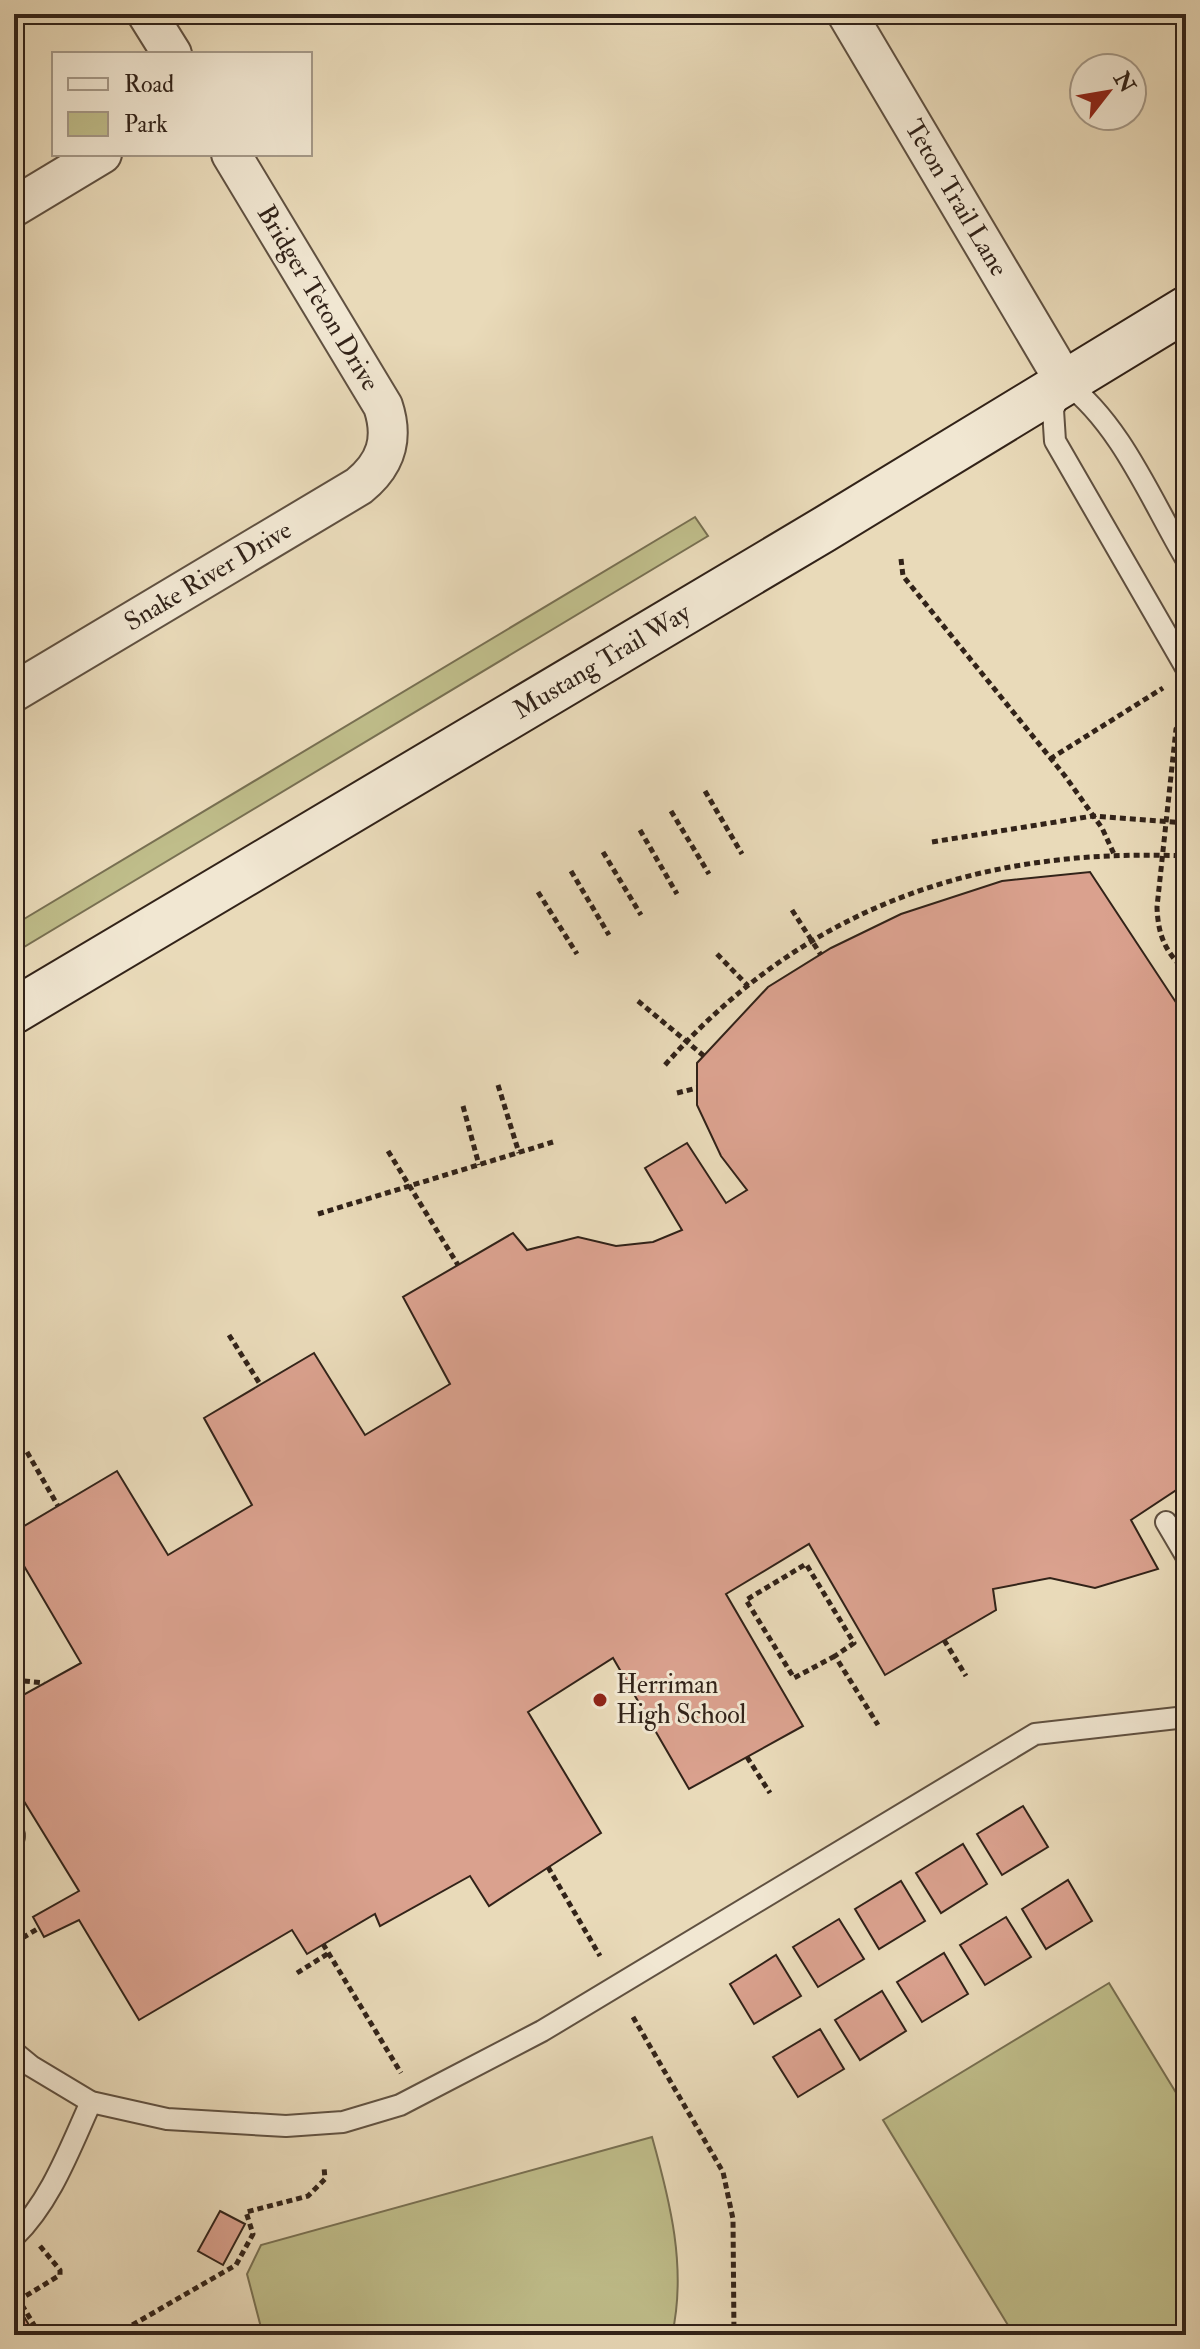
<svg xmlns="http://www.w3.org/2000/svg" width="1200" height="2349" font-family="'IM FELL Double Pica',serif">
	<rect width="100%" height="100%" fill="#e9dab9"/>
	<filter id="stains"><feTurbulence type="fractalNoise" baseFrequency=".0025" numOctaves="4"/><feColorMatrix values="0 0 0 0 .2 0 0 0 0 .09 0 0 0 0 .02 0 0 0 .5 -.17"/></filter>
	<radialGradient id="worn" r=".72"><stop offset=".6" stop-color="#630" stop-opacity="0"/><stop offset="1" stop-color="#630" stop-opacity=".3"/></radialGradient>
	<!-- green -->
	<g fill="#bfbd8a" stroke="#787052" stroke-width="2">
		<path d="M695 517 708 536 14 953V925Z"/>
		<path d="M1109 1983 1186 2109V2335H1014L883 2120Z"/>
		<path d="M652 2137C670 2201 687 2268 672 2335H263L247 2274 261 2245Z"/>
	</g>
	<!-- building -->
	<g fill="#daa18e" stroke="#322319" stroke-width="2">
		<path d="M1090 872 1179 1007 1186 1003V1496L1181 1487 1131 1520 1158 1569 1095 1588 1050 1578 993 1589 996 1610 885 1675 809 1544 726 1594 803 1726 689 1789 613 1658 528 1712 601 1833 489 1906 470 1876 380 1926 375 1914 307 1954 292 1930 139 2020 79 1920 44 1937 33 1917 79 1891 14 1785V1700L81 1663 14 1549V1532L117 1471 168 1555 252 1505 204 1418 314 1353 365 1435 450 1384 403 1297 513 1233 527 1250 578 1237 616 1246 653 1242 682 1230 645 1168 687 1143 726 1203 747 1190 721 1156 697 1105V1063L768 987 831 948 901 914 1002 881Z"/>
		<path d="M1023 1806 1048 1847 1002 1875 977 1834Z"/>
		<path d="M963 1844 987 1884 941 1913 916 1873Z"/>
		<path d="M1068 1880 1092 1921 1046 1949 1022 1909Z"/>
		<path d="M901 1881 925 1921 879 1949 855 1909Z"/>
		<path d="M1006 1917 1031 1957 985 1985 960 1945Z"/>
		<path d="M839 1919 864 1959 818 1987 793 1947Z"/>
		<path d="M944 1953 968 1994 922 2022 897 1982Z"/>
		<path d="M776 1955 801 1996 754 2024 730 1984Z"/>
		<path d="M882 1991 906 2031 860 2060 835 2020Z"/>
		<path d="M820 2029 844 2069 798 2097 773 2057Z"/>
		<path d="M220 2211 245 2224 223 2265 198 2251Z"/>
		<path d="M14 2300 35 2335H14Z"/>
	</g>
	<g fill="none" stroke-linecap="round" stroke-linejoin="round">
		<defs>
			<g id="service">
				<path d="M1186 559C1151 500 1121 424 1065 382L1053 410 1055 441 1186 668"/>
				<path d="M1166 1522 1186 1556"/>
				<path d="M14 1835V1837"/>
				<path d="M14 2052 31 2066 91 2102 167 2119 286 2126 343 2122 400 2105 542 2031 1035 1734 1186 1717"/>
				<path d="M14 2237C51 2201 70 2148 91 2102"/>
			</g>
			<g id="minor">
				<path d="M147 14 172 54"/>
				<path id="s1" d="M847 14 1065 382"/>
				<path d="M14 207 102 154"/>
				<path id="s2" d="M14 692 359 486C386 464 394 439 383 406L231 154"/>
			</g>
			<g id="secondary">
				<path id="s3" d="M14 1011 823 530 1186 309"/>
			</g>
		</defs>
		<!-- service casing -->
		<use href="#service" stroke="#605141" stroke-width="24"/>
		<!-- minor casing -->
		<use href="#minor" stroke="#605141" stroke-width="42"/>
		<!-- secondary casing -->
		<use href="#secondary" stroke="#322319" stroke-width="48"/>
		<!-- path -->
		<g stroke="#322319" stroke-width="5" stroke-dasharray="6 4" stroke-linecap="butt">
			<path d="M901 559 903 576 1065 776 1102 828 1114 854"/>
			<path d="M1186 722 1176 729 1157 907C1158 935 1165 952 1186 971"/>
			<path d="M1050 759 1163 688"/>
			<path d="M705 791 742 854"/>
			<path d="M671 811 709 874"/>
			<path d="M640 830 677 894"/>
			<path d="M932 842 1093 816 1186 823"/>
			<path d="M603 852 641 915"/>
			<path d="M571 871 609 935"/>
			<path d="M538 892 577 954"/>
			<path d="M792 910 821 955"/>
			<path d="M717 954 748 986"/>
			<path d="M638 1001 704 1056"/>
			<path d="M665 1065C804 907 979 847 1186 856"/>
			<path d="M498 1085 519 1153"/>
			<path d="M677 1093 697 1088"/>
			<path d="M463 1106 479 1165"/>
			<path d="M388 1151 458 1265"/>
			<path d="M318 1214 553 1142"/>
			<path d="M229 1335 260 1384"/>
			<path d="M27 1452 58 1506"/>
			<path d="M944 1640 966 1676"/>
			<path d="M835 1656 794 1678 746 1600 806 1564 854 1643 835 1656 878 1725"/>
			<path d="M14 1680 44 1683"/>
			<path d="M747 1757 770 1793"/>
			<path d="M548 1867 600 1956"/>
			<path d="M14 1943 39 1928"/>
			<path d="M323 1944 401 2073"/>
			<path d="M297 1973 329 1953"/>
			<path d="M633 2017 723 2172 733 2219 734 2335"/>
			<path d="M40 2246 60 2270V2275L19 2300 40 2335"/>
			<path d="M115 2335 236 2265 253 2234 246 2212 308 2196 325 2179 324 2167"/>
		</g>
		<!-- service -->
		<use href="#service" stroke="#f1e7d2" stroke-width="20"/>
		<!-- minor -->
		<use href="#minor" stroke="#f1e7d2" stroke-width="38"/>
		<!-- secondary -->
		<use href="#secondary" stroke="#f1e7d2" stroke-width="44"/>
	</g>
	<!-- markers -->
	<circle fill="#8f2418" stroke="#f1e7d2" stroke-width="3" cx="600" cy="1700" r="8"/>
	<g text-anchor="middle" dominant-baseline="central" stroke-width="6" stroke-linejoin="round" paint-order="stroke">
		<!-- street labels -->
		<g font-size="26" fill="#322319" stroke="#f1e7d2">
			<text stroke="none"><textPath href="#s1" startOffset="214">Teton Trail Lane</textPath></text>
			<text transform="translate(318 298) rotate(59)">Bridger Teton Drive</text>
			<text stroke="none"><textPath href="#s2" startOffset="226">Snake River Drive</textPath></text>
			<text stroke="none"><textPath href="#s3" startOffset="684">Mustang Trail Way</textPath></text>
		</g>
		<!-- poi labels -->
		<g font-size="26" fill="#322319" stroke="#f1e7d2" text-anchor="start">
			<text x="616" y="1685">Herriman<tspan x="616" dy="30">High School</tspan></text>
		</g>
	</g>
	<!-- margin -->
	<rect width="1200" height="2349" fill="none" stroke="#e9dab9" stroke-width="48"/>
	<rect x="16" y="16" width="1168" height="2317" fill="none" stroke="#322319" stroke-width="4"/>
	<rect x="24" y="24" width="1152" height="2301" fill="none" stroke="#322319" stroke-width="2"/>
	<!-- legend -->
	<rect x="52" y="52" width="260" height="104" fill="#f1e7d2" stroke="#a59988" stroke-width="2"/>
	<rect x="68" y="78" width="40" height="12" fill="#f1e7d2" stroke="#a59988" stroke-width="2"/>
	<text x="124" y="92" font-size="24" fill="#322319">Road</text>
	<rect x="68" y="112" width="40" height="24" fill="#bfbd8a" stroke="#a59988" stroke-width="2"/>
	<text x="124" y="132" font-size="24" fill="#322319">Park</text>
	<!-- north arrow -->
	<g transform="translate(1108 92) rotate(59)"><circle r="38" fill="#f1e7d2" stroke="#a59988" stroke-width="2"/>
	<path d="M0-6L14 30L0 20L-14 30Z" fill="#8f2418"/>
	<text y="-12" font-size="22" font-weight="bold" text-anchor="middle" fill="#322319">N</text>
	</g>
	<rect width="100%" height="100%" filter="url(#stains)"/>
	<rect width="100%" height="100%" fill="url(#worn)"/>
</svg>
